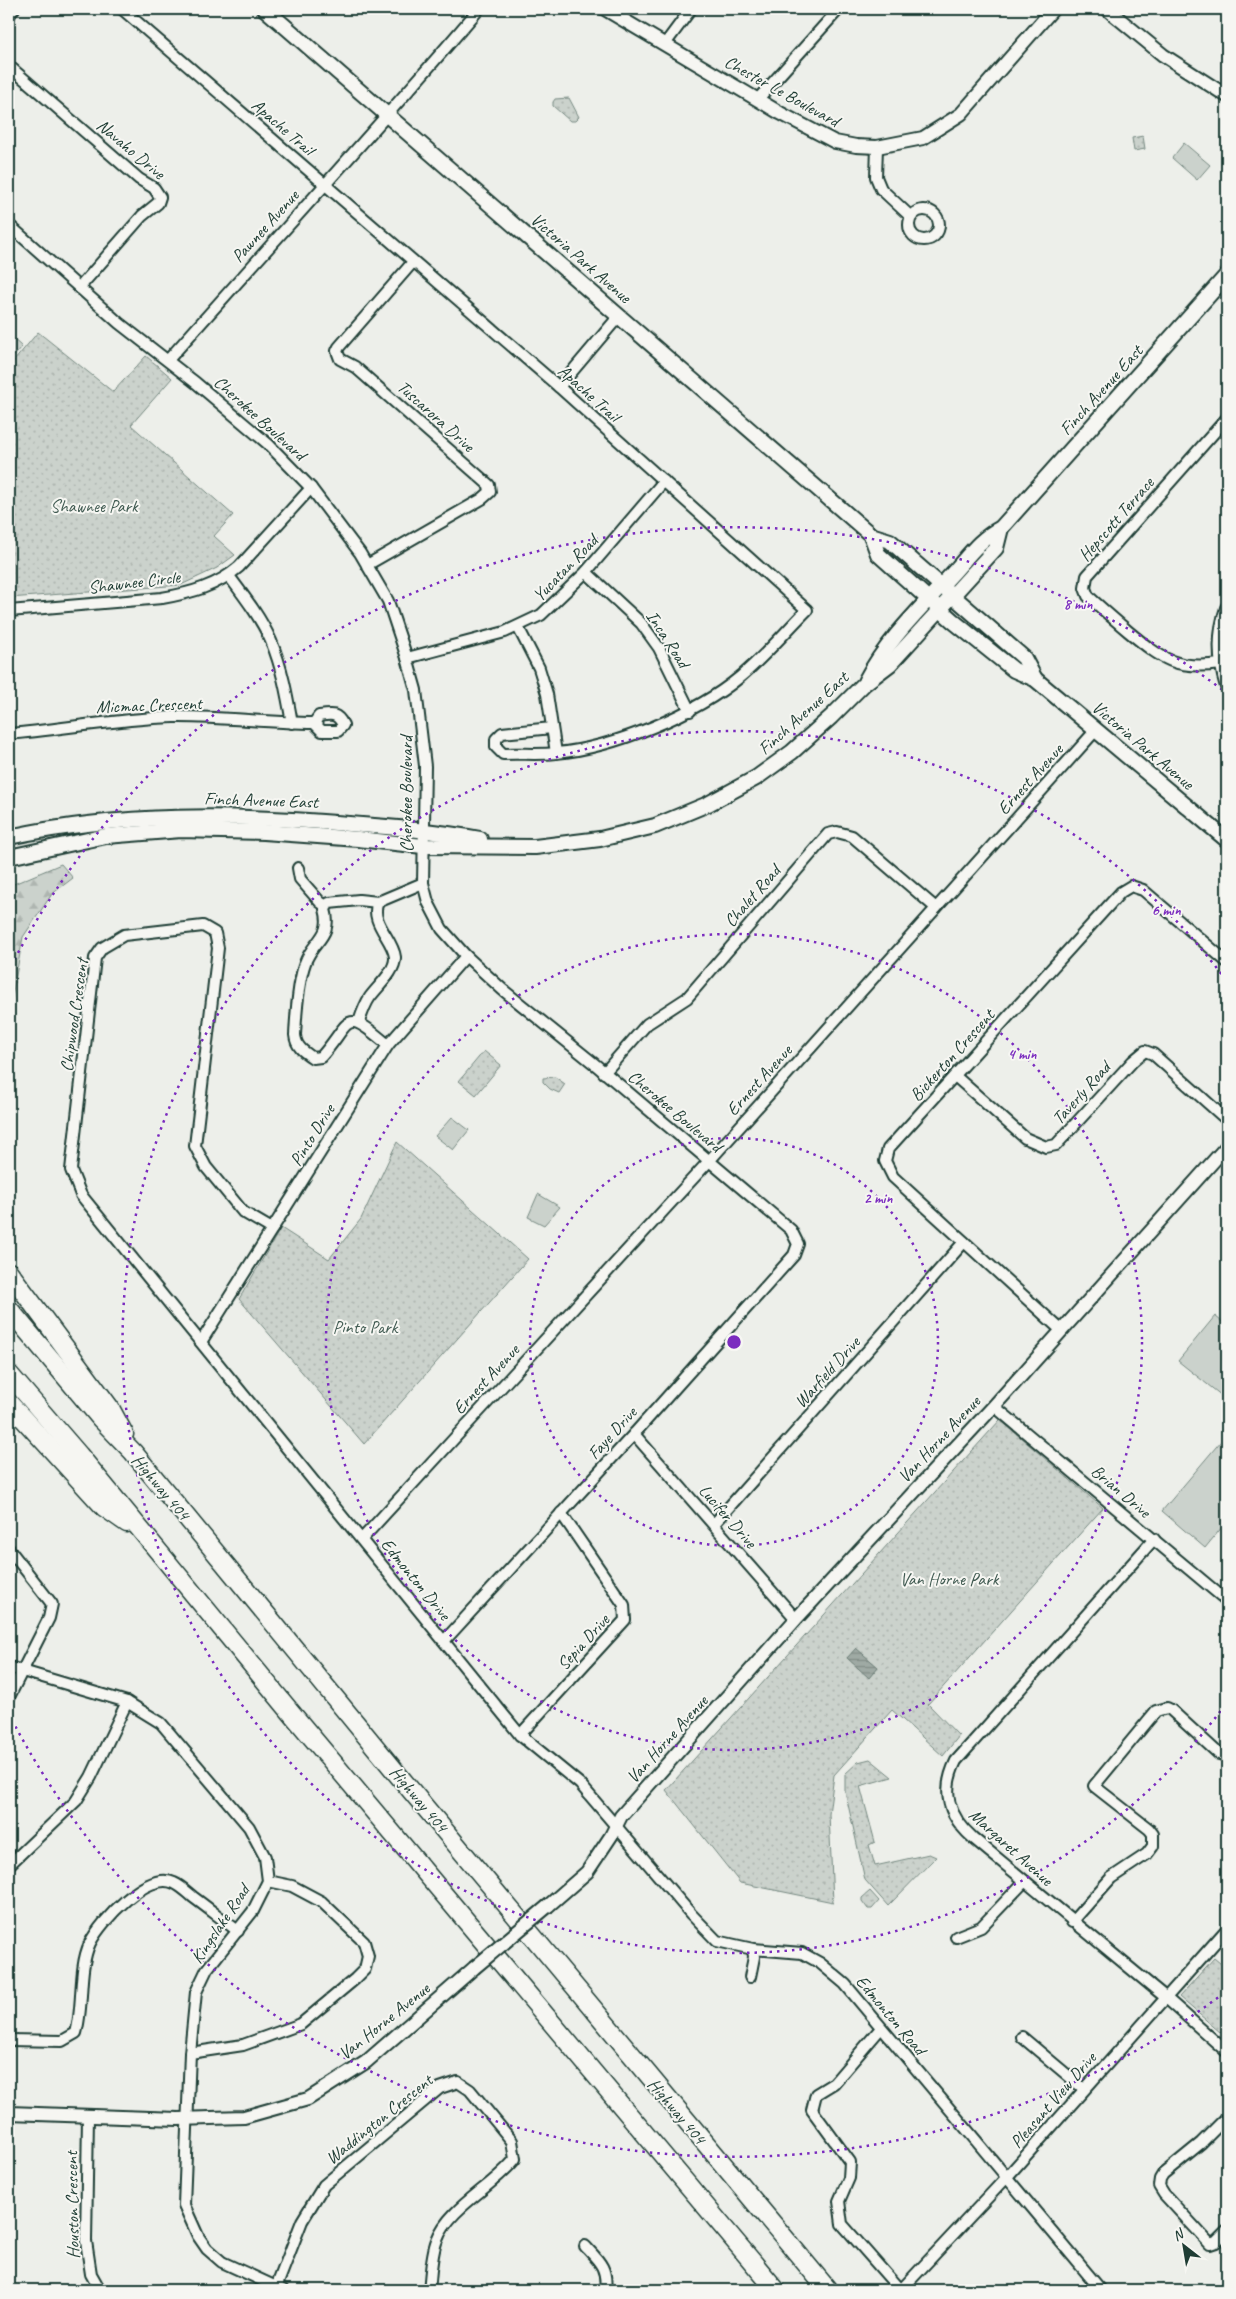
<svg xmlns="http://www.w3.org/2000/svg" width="1236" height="2299" font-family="Caveat,sans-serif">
	<defs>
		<pattern id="forest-firs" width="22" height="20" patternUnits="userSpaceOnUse" patternTransform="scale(1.25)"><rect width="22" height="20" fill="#cbd2cc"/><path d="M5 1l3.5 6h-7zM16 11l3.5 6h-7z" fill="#aeb5b0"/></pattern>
		<pattern id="park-dots" width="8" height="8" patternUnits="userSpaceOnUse" patternTransform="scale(1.25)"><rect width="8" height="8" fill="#cbd2cc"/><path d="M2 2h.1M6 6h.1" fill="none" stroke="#aeb5b0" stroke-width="1.8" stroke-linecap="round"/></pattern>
		<pattern id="water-rules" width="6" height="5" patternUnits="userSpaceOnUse" patternTransform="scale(1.25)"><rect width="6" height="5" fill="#9faaa4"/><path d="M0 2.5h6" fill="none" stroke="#818c86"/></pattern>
	</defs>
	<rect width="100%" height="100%" fill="#edefea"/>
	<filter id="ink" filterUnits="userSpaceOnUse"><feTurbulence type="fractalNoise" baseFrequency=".02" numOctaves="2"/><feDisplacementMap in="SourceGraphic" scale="10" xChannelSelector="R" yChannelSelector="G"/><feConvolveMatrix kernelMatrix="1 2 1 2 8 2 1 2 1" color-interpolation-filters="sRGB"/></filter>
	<g filter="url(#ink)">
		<!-- grass -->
		<g fill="#cbd2cc" stroke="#758880">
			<path d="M1184 143 1210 165 1197 180 1172 158Z"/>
			<path d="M9 335 22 347 9 362Z"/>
			<path d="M452 1117 469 1130 453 1150 435 1136Z"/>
			<path d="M538 1194 560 1207 544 1225 528 1217Z"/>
			<path d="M1215 1316 1227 1326V1400L1178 1361Z"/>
			<path d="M1227 1434V1521L1205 1548 1162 1511Z"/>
		</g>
		<!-- forest -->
		<path fill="url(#forest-firs)" stroke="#758880" d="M61 864 73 878 52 894 23 937 9 1014V886Z"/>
		<!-- park -->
		<g fill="url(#park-dots)" stroke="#758880">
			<path d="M569 98 579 117 575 121H570L553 106V102L555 99Z"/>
			<path d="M1143 136 1145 149 1134 151 1132 138Z"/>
			<path d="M38 332 113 392 146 356 172 378 131 425 233 515 214 536 235 555 217 568 181 585 9 598V367Z"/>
			<path d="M484 1051 501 1065 476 1095 459 1081Z"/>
			<path d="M555 1077 565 1084 559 1093 550 1089 543 1082V1078Z"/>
			<path d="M397 1142 528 1259 364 1444 239 1299 281 1228 329 1259 361 1219Z"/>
			<path d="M1000 1420 1103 1508 928 1704 959 1736 943 1756 892 1710 834 1775 829 1814 833 1902 740 1883 666 1790Z"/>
			<path d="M870 1759 892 1777 860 1786 875 1842 869 1845 875 1866 929 1854 936 1857 888 1906 865 1880 845 1791V1774L858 1762Z"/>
			<path d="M870 1891 879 1901 872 1909H868L862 1901V1898Z"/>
			<path d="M1214 1958 1227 1969V2038L1179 1997Z"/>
		</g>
		<!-- water -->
		<path fill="url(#water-rules)" stroke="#6c7e77" d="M856 1648 878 1667 869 1678 847 1658Z"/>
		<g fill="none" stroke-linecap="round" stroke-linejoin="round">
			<defs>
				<g id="minor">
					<path d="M122 9 559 387 807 610C785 632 764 657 740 677 696 714 613 748 556 753 538 755 520 753 503 754L496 747V739L502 733 552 728"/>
					<path d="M9 15 14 9"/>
					<path d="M665 44 691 9"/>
					<path d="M9 66 139 179 154 188 160 197 158 203 142 216 79 288"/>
					<path d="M758 99 839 9"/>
					<path d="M877 147 876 177 881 189 911 217"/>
					<circle cx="924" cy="225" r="15"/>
					<path d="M9 225 119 323 196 383 268 444 311 488 360 553 388 601 407 658 416 690 425 766 423 883 428 902 442 929 466 956 503 990 597 1066 791 1230 798 1244 794 1255 634 1434 445 1640"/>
					<path d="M168 360C272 243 378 128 479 9"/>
					<path d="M559 387 619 316"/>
					<path d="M367 565 482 499 490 492 489 485 355 367 340 359 337 351 339 347 413 262"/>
					<path d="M586 572 641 623 659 648 690 711"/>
					<path d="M229 576C244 596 261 618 271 641 282 667 287 695 292 723"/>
					<path d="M9 611 162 598C191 593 217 586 239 567L311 488"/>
					<path d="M518 627 539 668 547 694 556 753"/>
					<path d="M407 658 505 632 541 615 586 572 664 481"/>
					<path d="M1221 664C1176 670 1163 660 1129 632 1115 620 1101 608 1088 596L1085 588 1087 576 1227 418"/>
					<path d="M9 734C63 729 118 719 173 717 220 716 267 723 314 723L322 731H338L343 725C337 713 332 714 319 716L314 723"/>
					<path d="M298 868 300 879 320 902 326 906"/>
					<path d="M359 1022C362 1013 365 1004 370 997 378 986 396 971 395 957 393 939 369 922 378 902"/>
					<path d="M388 1045C342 1006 353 1021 321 1057L313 1058C304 1052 296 1047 295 1035 296 1015 298 982 305 963 313 940 333 937 325 909L329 903 359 900 378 902 423 883"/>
					<path d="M604 1073 647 1024 687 998 828 834 837 832 852 836 936 908"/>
					<path d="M955 1076 1025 1138 1046 1147 1056 1145 1133 1061 1145 1051 1153 1054 1227 1120"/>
					<path d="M272 1229 243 1212 206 1167 195 1146 218 948 215 933 203 926 124 935 102 948 95 958 71 1170 81 1195 520 1735 580 1784 691 1914 717 1941 753 1949 802 1953 820 1963 845 1984 1101 2290"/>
					<path d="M1061 1330 893 1177 885 1161 888 1149 1121 892 1131 886 1143 890 1227 962"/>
					<path d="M201 1342 388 1045 466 956"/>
					<path d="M994 1406 1227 1601"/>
					<path d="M634 1434 796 1619"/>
					<path d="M714 1524 964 1242"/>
					<path d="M362 1539 709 1161 1096 730"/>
					<path d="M1154 1539 956 1761C941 1791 948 1816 973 1838L1165 1997 1227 2052"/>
					<path d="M9 1549 52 1604 49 1618 9 1697"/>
					<path d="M9 1667 127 1702 161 1723 249 1827 265 1857 268 1881 253 1911 207 1969 196 1992 190 2053 184 2205 198 2236 207 2249 222 2262 283 2290"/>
					<path d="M520 1735 625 1620 624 1605 561 1513"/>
					<path d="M9 1865 76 1801 91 1777 127 1702"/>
					<path d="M1072 1922 1111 1878 1147 1854 1153 1846V1834L1149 1829 1094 1786 1156 1711 1167 1708 1171 1710 1219 1754 1227 1756"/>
					<path d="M956 1937 981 1927 1024 1882"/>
					<path d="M750 1977 754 1957 753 1949"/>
					<path d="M881 2028 834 2083 816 2094 812 2110 850 2162 849 2178 839 2201 842 2224 900 2290"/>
					<path d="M1022 2037 1084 2089"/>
					<path d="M9 2040 62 2041 76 2033C84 2005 78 1969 90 1943 101 1921 148 1870 174 1883 181 1886 187 1892 193 1897 208 1908 223 1920 238 1931"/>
					<path d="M190 2053 243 2045 301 2024 355 1979 365 1969 368 1956 364 1942 322 1902 292 1886 268 1881"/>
					<path d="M88 2117 86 2241 91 2274 100 2290"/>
					<path d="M1227 2117 1201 2143 1163 2174 1160 2179 1159 2186 1164 2194 1210 2244 1216 2242 1227 2231"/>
					<path d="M585 2246C599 2261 608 2268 605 2290"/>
					<path d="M276 2288 302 2221 324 2185 440 2088 458 2082 470 2090 512 2141 515 2159C493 2187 449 2207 437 2240 431 2255 431 2275 429 2290"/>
					<path d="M901 2290 1006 2178 1227 1929"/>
				</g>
				<g id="tertiary">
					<path d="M605 9 780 113 835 142 856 146 877 147 923 138 961 114 1053 9"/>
					<path d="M1107 9 1163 55 1227 96"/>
					<path d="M1227 608C1218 634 1219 661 1227 687"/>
					<path d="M548 1906 587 1872 611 1836 621 1816 796 1619 994 1406 1227 1146"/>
					<path d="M9 2113 178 2119 244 2117 308 2099 366 2062 474 1968"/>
				</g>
				<g id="secondary">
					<path d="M265 9 871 535 890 541 1024 658 1035 679"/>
					<path d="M871 535 878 554 953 621 1014 670 1035 679 1227 840"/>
					<path d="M866 680C887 640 921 608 951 575 967 558 979 539 1001 528L1227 275"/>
					<path d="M9 837C120 813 235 814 349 824 393 827 436 831 480 839"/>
					<path d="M9 857 106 836 181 830 264 832 358 839 423 846 535 847 600 839 655 826 708 804 756 778 792 752 831 717 865 683 890 664 996 548 1001 528"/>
				</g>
				<g id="motorway">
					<path d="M9 1272 110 1408 124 1434"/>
					<path d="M9 1309 101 1419 133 1452 399 1776 828 2290"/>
					<path d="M9 1374 79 1455 294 1716 776 2290"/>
					<path d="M9 1403 104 1507 127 1523"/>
				</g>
			</defs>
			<!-- minor casing -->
			<use href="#minor" stroke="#1f3d34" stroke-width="14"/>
			<!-- tertiary casing -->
			<use href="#tertiary" stroke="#1f3d34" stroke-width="16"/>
			<!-- secondary casing -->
			<use href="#secondary" stroke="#1f3d34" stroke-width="18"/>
			<!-- motorway casing -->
			<use href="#motorway" stroke="#1f3d34" stroke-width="21"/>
			<!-- minor -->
			<use href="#minor" stroke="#f6f6f2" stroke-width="10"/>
			<!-- tertiary -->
			<use href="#tertiary" stroke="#f6f6f2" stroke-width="12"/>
			<!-- secondary -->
			<use href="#secondary" stroke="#f6f6f2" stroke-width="14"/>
			<!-- motorway -->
			<use href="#motorway" stroke="#f6f6f2" stroke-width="18"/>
			<defs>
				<path id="tertiary-bridge" d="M474 1968 548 1906"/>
			</defs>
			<!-- tertiary-bridge casing -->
			<use href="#tertiary-bridge" stroke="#1f3d34" stroke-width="16" stroke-linecap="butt"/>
			<!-- tertiary-bridge -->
			<use href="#tertiary-bridge" stroke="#f6f6f2" stroke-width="12"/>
		</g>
	</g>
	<!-- distance rings -->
	<g fill="none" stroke="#7b2cbf" stroke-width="2.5" stroke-dasharray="2.5 5">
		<circle cx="734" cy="1342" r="204"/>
		<circle cx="734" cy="1342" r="408"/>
		<path d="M1225 1705A611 611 0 1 1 1225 979"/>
		<path d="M1224 1993A815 815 0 0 1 11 1718M11 966A815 815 0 0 1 1224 691"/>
	</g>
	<g text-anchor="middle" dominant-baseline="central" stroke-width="4" stroke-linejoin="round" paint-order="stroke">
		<!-- street labels -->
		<g font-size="18" fill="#1f3d34" stroke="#f6f6f2">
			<text transform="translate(782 91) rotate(29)">Chester Le Boulevard</text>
			<text transform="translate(283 127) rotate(41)">Apache Trail</text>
			<text transform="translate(131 149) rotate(40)">Navaho Drive</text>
			<text transform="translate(265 226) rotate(-48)">Pawnee Avenue</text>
			<text transform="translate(581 258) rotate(41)">Victoria Park Avenue</text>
			<text transform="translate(1101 390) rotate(-48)">Finch Avenue East</text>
			<text transform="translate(589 393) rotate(42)">Apache Trail</text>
			<text transform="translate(436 416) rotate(42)">Tuscarora Drive</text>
			<text transform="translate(260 418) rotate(42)">Cherokee Boulevard</text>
			<text transform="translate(1116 519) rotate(-49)">Hepscott Terrace</text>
			<text transform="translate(565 568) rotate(-46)">Yucatan Road</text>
			<text transform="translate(134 582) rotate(-7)">Shawnee Circle</text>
			<text transform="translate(668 639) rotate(57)">Inca Road</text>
			<text transform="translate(149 705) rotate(-2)">Micmac Crescent</text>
			<text transform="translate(803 713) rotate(-42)">Finch Avenue East</text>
			<text transform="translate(1143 745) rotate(40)">Victoria Park Avenue</text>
			<text transform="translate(1030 779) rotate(-48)">Ernest Avenue</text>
			<text transform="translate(406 794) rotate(-90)">Cherokee Boulevard</text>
			<text transform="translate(261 800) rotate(2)">Finch Avenue East</text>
			<text transform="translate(752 896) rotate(-49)">Chalet Road</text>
			<text transform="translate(74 1015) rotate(-82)">Chipwood Crescent</text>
			<text transform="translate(952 1055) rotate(-48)">Bickerton Crescent</text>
			<text transform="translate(759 1080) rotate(-48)">Ernest Avenue</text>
			<text transform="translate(1081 1093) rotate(-48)">Taverly Road</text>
			<text transform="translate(675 1111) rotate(40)">Cherokee Boulevard</text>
			<text transform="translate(312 1135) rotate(-58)">Pinto Drive</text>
			<text transform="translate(827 1372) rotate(-48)">Warfield Drive</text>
			<text transform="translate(486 1379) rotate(-47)">Ernest Avenue</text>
			<text transform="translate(612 1433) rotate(-48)">Faye Drive</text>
			<text transform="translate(939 1439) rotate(-47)">Van Horne Avenue</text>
			<text transform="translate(161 1487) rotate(50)">Highway 404</text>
			<text transform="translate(1121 1491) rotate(40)">Brian Drive</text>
			<text transform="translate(728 1516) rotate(49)">Lucifer Drive</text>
			<text transform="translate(416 1579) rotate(51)">Edmonton Drive</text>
			<text transform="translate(583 1642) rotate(-48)">Sepia Drive</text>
			<text transform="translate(667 1739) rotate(-48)">Van Horne Avenue</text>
			<text transform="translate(419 1799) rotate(50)">Highway 404</text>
			<text transform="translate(1011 1847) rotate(42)">Margaret Avenue</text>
			<text transform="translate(220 1924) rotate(-56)">Kingslake Road</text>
			<text transform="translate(891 2015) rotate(50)">Edmonton Road</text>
			<text transform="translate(384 2021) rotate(-39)">Van Horne Avenue</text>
			<text transform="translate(1053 2100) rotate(-49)">Pleasant View Drive</text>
			<text transform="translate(677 2111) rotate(50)">Highway 404</text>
			<text transform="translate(379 2119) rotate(-39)">Waddington Crescent</text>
			<text transform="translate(72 2205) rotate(-91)">Houston Crescent</text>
		</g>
		<!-- park labels -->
		<g font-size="18" fill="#415b52" stroke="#f6f6f2">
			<text x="94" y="506">Shawnee Park</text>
			<text x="365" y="1327">Pinto Park</text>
			<text x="949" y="1579">Van Horne Park</text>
		</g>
	</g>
	<circle cx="734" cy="1342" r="8" fill="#7b2cbf" stroke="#f6f6f2" stroke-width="2.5"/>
	<g font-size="15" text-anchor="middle" font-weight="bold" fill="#7b2cbf" stroke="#f6f6f2" stroke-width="4" stroke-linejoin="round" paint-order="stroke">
		<text x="1078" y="609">8 min</text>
		<text x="1166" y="915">6 min</text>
		<text x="1022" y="1059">4 min</text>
		<text x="878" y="1203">2 min</text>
	</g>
	<!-- margin -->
	<rect width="1236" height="2299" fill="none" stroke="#f6f6f2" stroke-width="30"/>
	<rect x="15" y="15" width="1206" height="2269" fill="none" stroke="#1f3d34" stroke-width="2" filter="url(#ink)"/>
	<!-- north arrow -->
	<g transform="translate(1184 2246) rotate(329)" stroke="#f6f6f2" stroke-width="4" paint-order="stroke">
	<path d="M0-4L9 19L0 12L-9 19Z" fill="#1f3d34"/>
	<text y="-8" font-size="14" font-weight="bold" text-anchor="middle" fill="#1f3d34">N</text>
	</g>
</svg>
